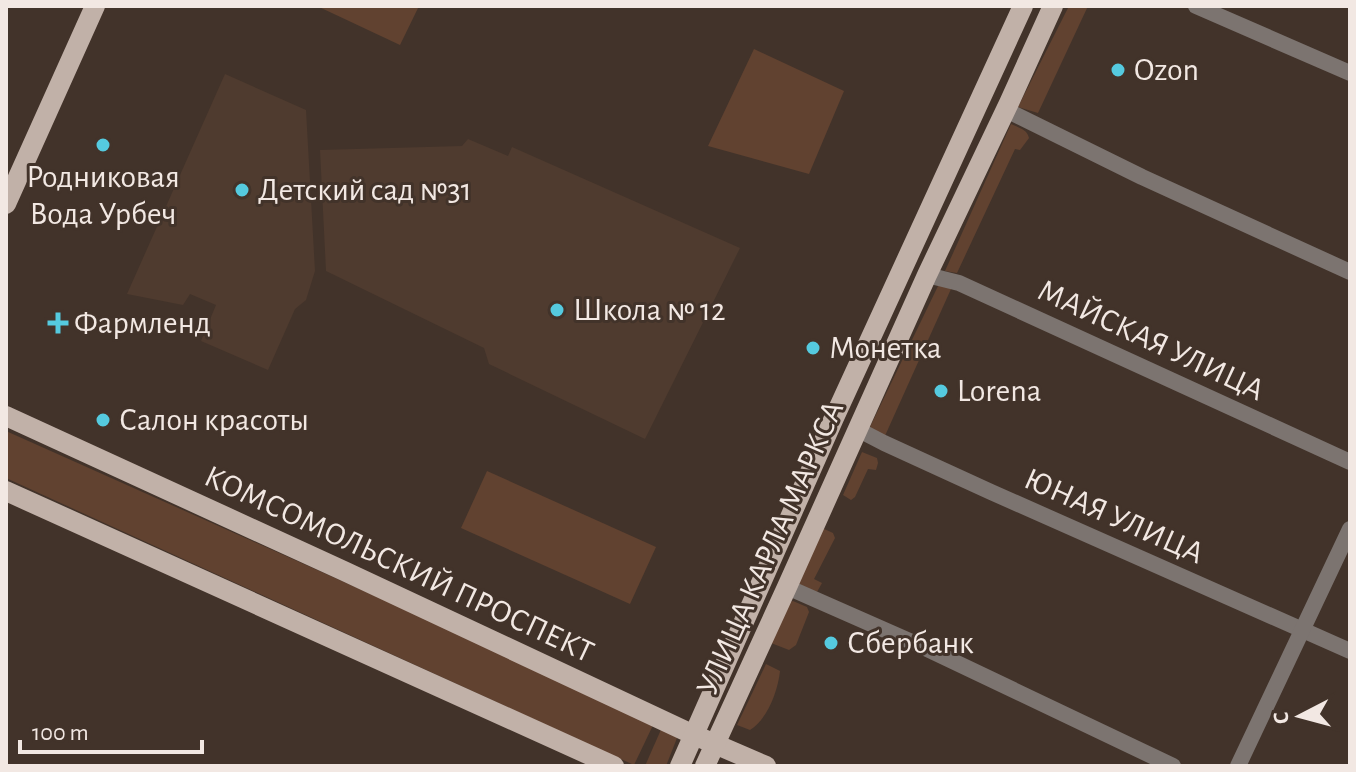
<svg xmlns="http://www.w3.org/2000/svg" width="1356" height="772" font-family="'Alegreya Sans',sans-serif">
	<rect width="100%" height="100%" fill="#42332a"/>
	<!-- built -->
	<g fill="#4f3b2f">
		<path d="M225 74 306 110 315 271 306 300 295 309 268 370 201 341 216 305 190 294 183 305 127 294Z"/>
		<path d="M468 139 508 156 512 147 740 248 645 439 489 364 484 348 326 271 320 150 462 146Z"/>
	</g>
	<!-- green -->
	<g fill="#614230">
		<path d="M317 6H419L400 45Z"/>
		<path d="M1069 6H1088L1038 113 1018 107Z"/>
		<path d="M754 49 844 91 809 174 708 146Z"/>
		<path d="M1011 124C1019 128 1027 129 1029 138L1020 150 1015 149 957 273 945 271Z"/>
		<path d="M939 284 951 289 884 438 868 431Z"/>
		<path d="M6 431 655 721 634 765 6 478Z"/>
		<path d="M862 452 877 458 878 463 876 470 868 469 855 497 851 500 843 495Z"/>
		<path d="M487 471 656 547 630 604 461 528Z"/>
		<path d="M822 528 833 533 835 538 814 579 822 583 817 592 797 584Z"/>
		<path d="M793 601 807 607 809 612 796 645 789 650 771 643 788 603Z"/>
		<path d="M766 664 780 671C778 691 767 720 750 730L737 725Z"/>
		<path d="M663 725 677 738 666 766H645Z"/>
	</g>
	<g fill="none" stroke-linecap="round" stroke-linejoin="round">
		<!-- minor -->
		<g stroke="#7c7470" stroke-width="16">
			<path d="M1196 6 1350 73"/>
			<path d="M1006 110 1142 177 1350 272"/>
			<path d="M927 275 959 283 1350 462"/>
			<path d="M857 429 884 443 991 492 1350 651"/>
			<path d="M787 587 921 646 1173 766"/>
			<path d="M1238 766 1350 529"/>
		</g>
		<!-- major -->
		<g stroke="#c1b1a8" stroke-width="20">
			<path d="M6 204 95 6"/>
			<path d="M6 416 344 571 694 735 766 766"/>
			<path d="M6 491 614 766"/>
			<path d="M680 766 834 418 1023 6"/>
			<path d="M705 766 787 587 927 275 1009 103 1053 6"/>
		</g>
	</g>
	<!-- markers -->
	<g fill="#55cadf" stroke="#42332a" stroke-width="3">
		<circle cx="1118" cy="70" r="8"/>
		<circle cx="103" cy="145" r="8"/>
		<circle cx="242" cy="190" r="8"/>
		<circle cx="557" cy="310" r="8"/>
		<path d="M54 311h8v8h8v8h-8v8h-8v-8h-8v-8h8z"/>
		<circle cx="813" cy="348" r="8"/>
		<circle cx="941" cy="391" r="8"/>
		<circle cx="103" cy="420" r="8"/>
		<circle cx="831" cy="643" r="8"/>
	</g>
	<g text-anchor="middle" dominant-baseline="central" stroke-width="6" stroke-linejoin="round" paint-order="stroke">
		<!-- poi labels -->
		<g font-size="32" fill="#f2e8e3" stroke="#42332a" text-anchor="start">
			<text x="1134" y="70">Ozon</text>
			<text x="103" y="177" text-anchor="middle">Родниковая<tspan x="103" dy="37">Вода Урбеч</tspan></text>
			<text x="258" y="190">Детский сад №31</text>
			<text x="573" y="310">Школа № 12</text>
			<text x="74" y="323">Фармленд</text>
			<text x="829" y="348">Монетка</text>
			<text x="957" y="391">Lorena</text>
			<text x="119" y="420">Салон красоты</text>
			<text x="847" y="643">Сбербанк</text>
		</g>
		<!-- street labels -->
		<g font-size="32" fill="#f2e8e3" stroke="#42332a">
			<text transform="translate(1151 340) rotate(25)">МАЙСКАЯ УЛИЦА</text>
			<text transform="translate(1114 516) rotate(24)">ЮНАЯ УЛИЦА</text>
			<text transform="translate(770 548) rotate(-66)">УЛИЦА КАРЛА МАРКСА</text>
			<text transform="translate(399 564) rotate(25)">КОМСОМОЛЬСКИЙ ПРОСПЕКТ</text>
		</g>
	</g>
	<!-- border -->
	<rect width="1356" height="772" fill="none" stroke="#f2e8e3" stroke-width="16"/>
	<!-- north arrow -->
	<g transform="translate(1300 716) rotate(264)" stroke="#42332a" stroke-width="6" paint-order="stroke">
	<path d="M0-6L14 30L0 20L-14 30Z" fill="#f2e8e3"/>
	<text y="-12" font-size="22" font-weight="bold" text-anchor="middle" fill="#f2e8e3">С</text>
	</g>
	<!-- scale -->
	<path d="M20 740v12h182v-12" fill="none" stroke="#f2e8e3" stroke-width="4"/>
	<text x="32" y="740" font-size="24" fill="#f2e8e3" stroke="#42332a" stroke-width="6" paint-order="stroke">100 m</text>
</svg>
